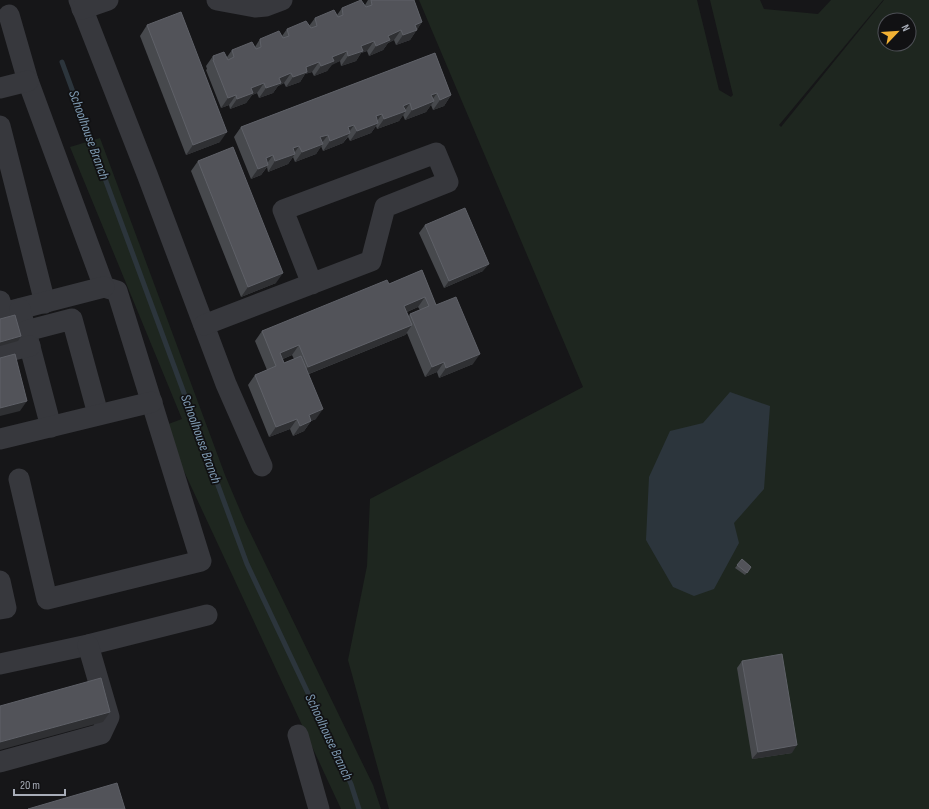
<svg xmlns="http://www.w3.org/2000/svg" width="929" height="809" font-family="'Sofia Sans Condensed',sans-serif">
	<rect width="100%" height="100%" fill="#161618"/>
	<!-- green -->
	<g fill="#1e261f" fill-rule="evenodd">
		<path d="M419 0H697L719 90 731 97 733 95 710 0H760L764 9 818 14 831 0H883L779 125 781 127 884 0H929V809H389L348 660 367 566 370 499 583 387ZM885 20H909V44H885Z"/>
		<path d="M100 138 225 475 245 522 373 785 381 809H341L163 426 182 419 70 147Z"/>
	</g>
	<!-- water -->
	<path fill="#2c353c" d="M730 392 770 406 764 489 734 523 739 543 714 589 694 596 673 587 646 540 649 477 670 431 703 423Z"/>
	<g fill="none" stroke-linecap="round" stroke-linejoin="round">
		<!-- stream -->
		<path stroke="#2c353c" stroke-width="5" d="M62 62 247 564 351 784 359 809"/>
		<!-- minor -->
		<g stroke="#37383d" stroke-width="21">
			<path d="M79 0 147 174 226 384 262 466"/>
			<path d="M217 0 255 7 266 6 282 0"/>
			<path d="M82 9 108 0"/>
			<path d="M9 15 28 81 104 287 117 291 201 561 47 599 19 479"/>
			<path d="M0 88 28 81"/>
			<path d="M0 126 45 303"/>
			<path d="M0 301 3 313 104 287"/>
			<path d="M20 309 51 427"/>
			<path d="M204 325 371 261 385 207 448 182 436 153 283 210 312 284"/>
			<path d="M26 331 72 319 98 414"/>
			<path d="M0 353 30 346"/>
			<path d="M0 439 152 402"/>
			<path d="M0 581 6 608 0 609"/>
			<path d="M0 664 88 645 207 615"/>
			<path d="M298 735 319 809"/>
			<path d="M0 762 101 734 109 717 88 645"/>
		</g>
	</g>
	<!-- wall -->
	<g fill="#47494d" fill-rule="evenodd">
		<path d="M368 0H414L422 22 410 40 396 45 394 40 388 43 383 50 369 56 367 51 361 53 356 61 341 66 340 61 332 64 327 71 314 76 312 72 305 74 300 82 286 87 284 83 278 86 273 93 259 98 257 93 252 95 246 103 230 109 229 105 221 108 206 70 207 69 206 66 213 56 227 57 232 50 255 47 260 39 282 36 287 29 309 26 315 18 337 15 342 8 365 5Z"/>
		<path d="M147 25 220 142 186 155 140 36Z"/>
		<path d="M435 53 451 95 444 106 433 110 431 105 426 112 405 120 403 115 399 121 377 129 376 126 371 133 350 141 348 137 343 143 323 151 321 146 316 154 295 162 293 157 288 164 268 172 267 167 261 175 251 179 234 137 241 127Z"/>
		<path d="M198 161 276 283 241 297 191 171Z"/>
		<path d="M425 225 483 271 444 288 419 233Z"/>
		<path d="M422 270 436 305 473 364 439 378 437 372 425 377 407 333 405 335 309 374 316 419 311 421 304 431 293 436 290 429 269 437 248 385 255 375 267 370 255 341 262 331 389 284ZM418 307 420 310 410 314 409 316 407 312ZM292 355 294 359 284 363 283 359Z"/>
		<path d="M742 559 751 567 745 575 735 568Z"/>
		<path d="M742 661 792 753 752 759 737 668Z"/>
	</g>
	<!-- shaded-wall -->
	<g fill="#2f3033">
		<path d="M422 22 410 40 396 45 403 35 415 25Z"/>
		<path d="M401 30 394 40 388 43 383 50 369 56 376 46 388 36Z"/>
		<path d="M374 41 367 51 361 53 356 61 341 66 348 56 361 46Z"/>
		<path d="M347 51 340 61 332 65 327 71 314 76 321 66 332 57Z"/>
		<path d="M319 62 312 72 305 74 300 82 286 87 293 77 306 67Z"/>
		<path d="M291 73 284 83 278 86 273 93 259 98 266 88 279 78Z"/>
		<path d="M264 83 257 93 252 95 246 103 230 109 237 99 251 88Z"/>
		<path d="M437 93 430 103 434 101 426 112 405 120 412 110 431 95Z"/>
		<path d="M236 95 229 105 221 108 228 98Z"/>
		<path d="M451 95 444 106 433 110 440 100Z"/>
		<path d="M410 103 404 112 406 111 399 121 377 129 384 119 403 106Z"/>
		<path d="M382 114 375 124 376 116Z"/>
		<path d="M378 123 371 133 350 141 357 131Z"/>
		<path d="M354 125 347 135 350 133 343 143 323 151 330 141 348 127Z"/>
		<path d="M227 132 220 142 186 155 193 145Z"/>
		<path d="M328 135 321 144H323L316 154 295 162 302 152 320 137Z"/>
		<path d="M299 146 293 155 295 154 288 164 268 172 275 161 293 148Z"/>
		<path d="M273 155 266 165V158Z"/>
		<path d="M268 165 261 175 251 179 258 169Z"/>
		<path d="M489 264 483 271 444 288 449 281Z"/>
		<path d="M283 273 276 283 241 297 248 287Z"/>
		<path d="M425 297 418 307 397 316 404 306Z"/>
		<path d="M412 325 405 335 301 377 308 367Z"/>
		<path d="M21 336 18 341 0 346V342Z"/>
		<path d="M299 345 292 355 275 362 280 353Z"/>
		<path d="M480 354 473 364 439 378 446 368Z"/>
		<path d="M444 362 437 372 425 377 432 367Z"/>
		<path d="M27 401 20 411 0 416V408Z"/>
		<path d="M323 409 316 419 302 425 309 415Z"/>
		<path d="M297 419 290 429 269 437 276 427Z"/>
		<path d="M311 421 304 431 293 436 300 426Z"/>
		<path d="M110 712 103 722 0 750V742Z"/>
		<path d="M797 745 792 753 752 759 758 752Z"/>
	</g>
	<!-- building -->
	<g fill="#525359" stroke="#5f6168">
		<path d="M361 0 366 7 372 5 371 0H414L422 22 415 25 417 30 403 35 401 30 388 36 390 40 376 46 374 41 361 46 363 51 348 56 347 51 332 57 334 61 321 66 319 62 306 67 307 72 293 77 291 73 279 78 281 83 266 88 264 83 251 88 253 93 237 99 236 95 228 98 213 60H214L213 56 224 52 228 60 234 57 232 50 252 42 256 49 261 47 260 39 279 31 283 38 289 36 287 29 306 21 311 28 317 26 315 18 334 10 338 17 343 15 342 8Z"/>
		<path d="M181 12 227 132 193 145 147 25Z"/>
		<path d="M435 53 451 95 440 100 437 93 431 95 434 101 412 110 410 103 403 106 406 111 384 119 382 114 376 116 378 123 357 131 354 125 348 127 350 133 330 141 328 135 320 137 323 144 302 152 299 146 293 148 295 154 275 161 273 155 266 158 268 165 258 169 241 127Z"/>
		<path d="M233 147 283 273 248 287 198 161Z"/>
		<path d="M465 208 489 264 449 281 425 225Z"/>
		<path d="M422 270 436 305 456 297 480 354 446 368 444 362 432 367 410 314 429 306 425 297 404 306 412 325 308 367 299 345 280 353 284 363 301 356 323 409 309 415 311 421 300 426 297 419 276 427 255 375 276 366 262 331 387 280 389 284Z"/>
		<path d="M15 315 21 336 0 342V319Z"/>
		<path d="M15 354 27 401 0 408V358Z"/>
		<path d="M742 559 751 567 747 573 737 565Z"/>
		<path d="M782 654 797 745 758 752 742 661Z"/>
		<path d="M101 678 110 712 0 742V706Z"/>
		<path d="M117 783 125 809H28Z"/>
	</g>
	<g text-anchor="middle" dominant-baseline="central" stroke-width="3.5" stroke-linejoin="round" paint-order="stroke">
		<!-- water labels -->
		<g font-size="14" font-style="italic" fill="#7f9bb3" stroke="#111113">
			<text transform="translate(89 135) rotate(70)">Schoolhouse Branch</text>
			<text transform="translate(201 439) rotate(70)">Schoolhouse Branch</text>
			<text transform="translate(329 737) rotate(65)">Schoolhouse Branch</text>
		</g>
	</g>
	<!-- north arrow -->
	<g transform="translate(897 32) rotate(65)"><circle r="19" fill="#111113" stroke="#4d4f55"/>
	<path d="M0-3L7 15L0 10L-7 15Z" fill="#f2b134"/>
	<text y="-6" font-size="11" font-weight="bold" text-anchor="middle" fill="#a8adb8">N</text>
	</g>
	<!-- scale -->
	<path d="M14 789v6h51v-6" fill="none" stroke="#a8adb8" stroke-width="2"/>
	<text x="20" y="789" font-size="12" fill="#a8adb8" stroke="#111113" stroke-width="3" paint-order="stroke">20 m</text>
</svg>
